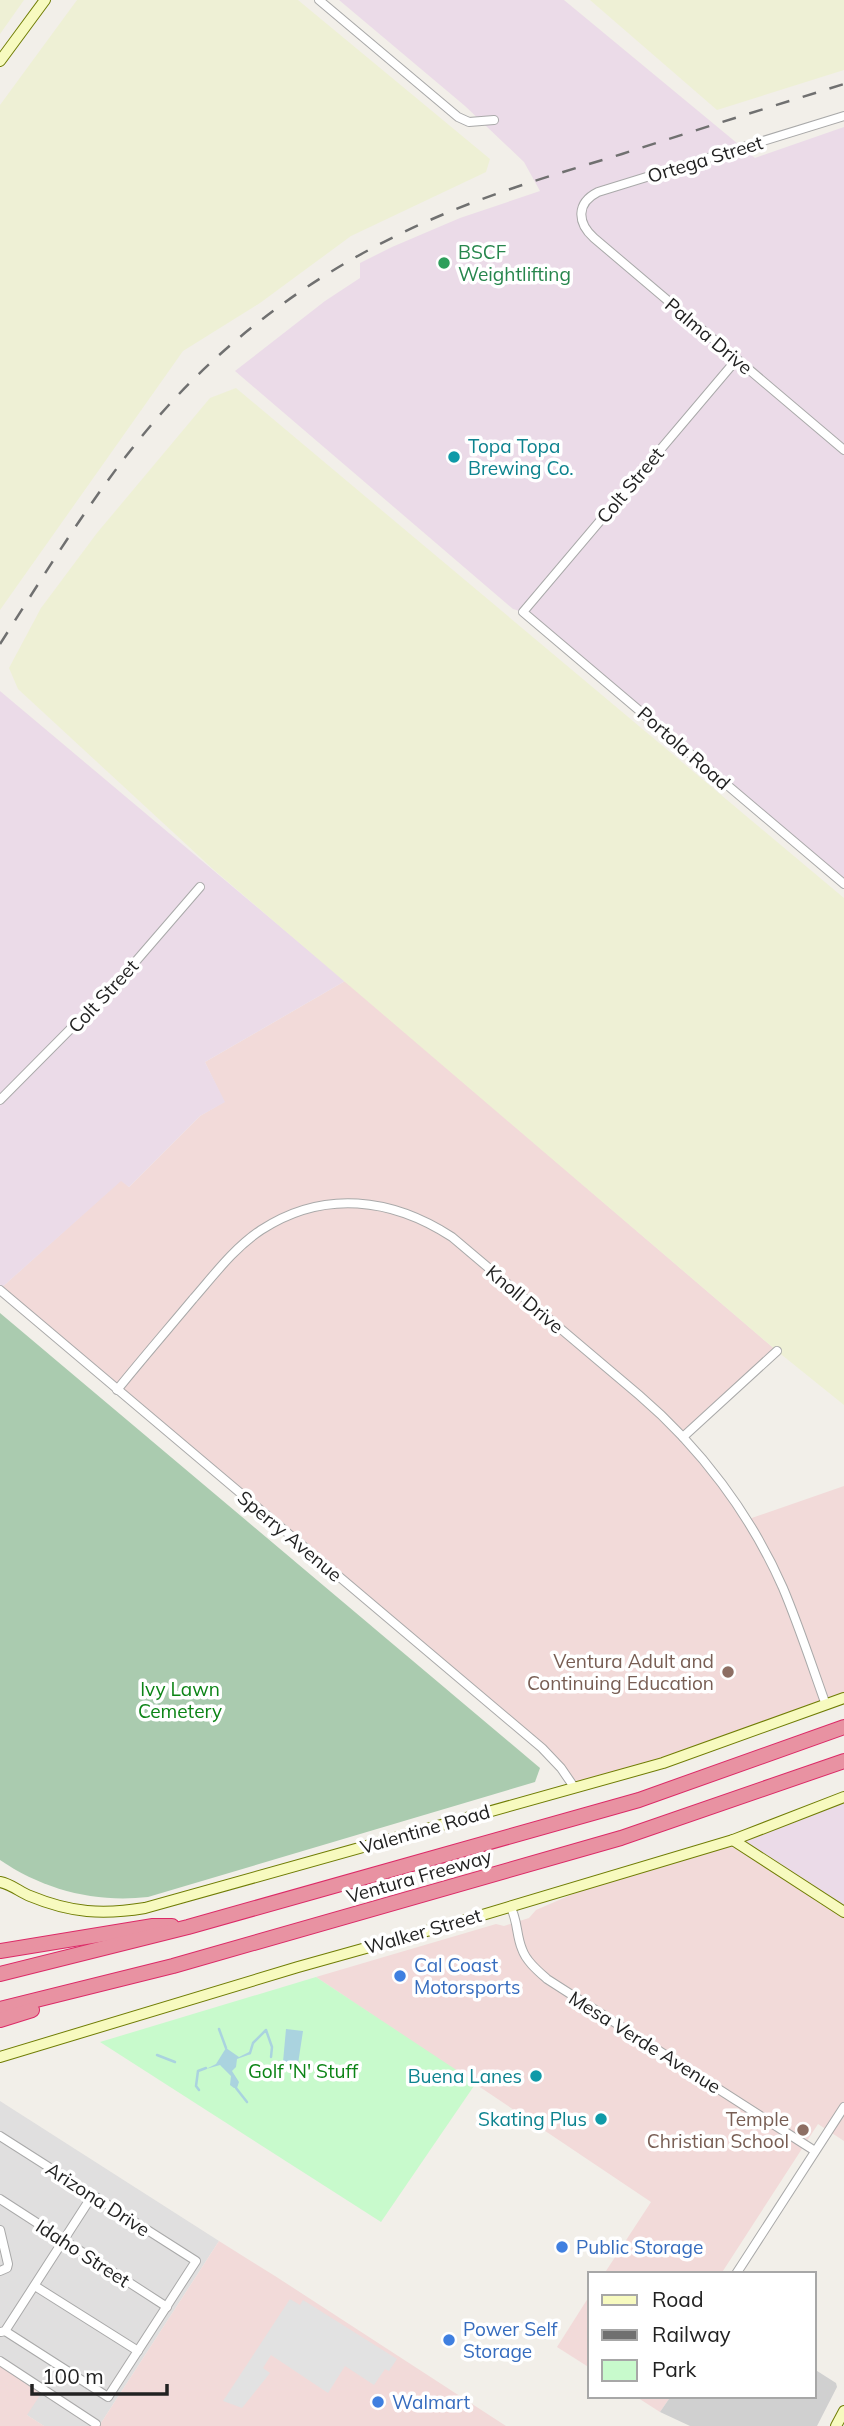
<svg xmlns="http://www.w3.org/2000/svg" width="844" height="2426" font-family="Mulish,sans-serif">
	<rect width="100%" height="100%" fill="#f2efe9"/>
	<!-- residential -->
	<path fill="#e0dfdf" d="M0 2101 219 2241 99 2426H44L27 2415 0 2365Z"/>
	<!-- commercial -->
	<g fill="#f2dad9">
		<path d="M345 981 777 1351 683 1437 746 1520 844 1486V1698L574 1787 561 1768 0 1289 121 1180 129 1187 200 1116 224 1102 205 1062Z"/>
		<path d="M733 1840 844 1912V2141L818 2124 721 2274H604L651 2202 316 1977 496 1924 504 1926 529 1918 536 1910 619 1874Z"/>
		<path d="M219 2241 275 2276 506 2426H99Z"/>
		<path d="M590 2295V2368L557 2347Z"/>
		<path d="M0 2365 42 2392 27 2415 44 2426H0Z"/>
		<path d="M635 2396H671L660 2412Z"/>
	</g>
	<!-- industrial -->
	<g fill="#ebdbe8">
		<path d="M339 0H564L755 158 844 127V883L523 612 513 609 235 371 325 301 360 278V263L392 247 460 218 540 191 524 162 465 106Z"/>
		<path d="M0 691 345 981 205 1062 225 1102 200 1116 129 1187 121 1181 0 1289Z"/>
		<path d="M844 1797V1912L733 1840Z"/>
	</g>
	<!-- religious -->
	<path fill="#d0d0d0" d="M814 2369 836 2383 837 2387 817 2426H690L660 2412 671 2396H814Z"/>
	<!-- farmland -->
	<g fill="#eef0d5">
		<path d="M0 0H24L0 34Z"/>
		<path d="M77 0H298L490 159 486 172 351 236 260 303 183 351 0 610V105Z"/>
		<path d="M590 0H844V70L717 110Z"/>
		<path d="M236 388 844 898V1405L777 1351 214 870 18 689 9 668 41 608 97 533 210 398Z"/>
	</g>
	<!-- cemetery -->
	<path fill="#aacbaf" d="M0 1313 540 1768 535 1782 148 1897C95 1903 44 1890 0 1860Z"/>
	<!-- park -->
	<path fill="#c8facc" d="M316 1977 476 2083 381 2222 100 2042Z"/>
	<!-- parking -->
	<path fill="#e2e2e2" d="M290 2299 300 2305 303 2300 397 2359 389 2371 385 2369 374 2385 345 2366 328 2393 271 2355 263 2368 270 2373 242 2408 223 2401Z"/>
	<!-- water -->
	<g fill="#aad3df">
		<path d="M286 2029 303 2031 298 2064 283 2062Z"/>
		<path d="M226 2048 239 2057 249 2052 251 2054 237 2059 236 2067 232 2071 239 2082 237 2088H234L230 2085 231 2076 220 2065 206 2069 216 2064Z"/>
	</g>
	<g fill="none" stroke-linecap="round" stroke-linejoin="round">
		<!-- stream -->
		<g stroke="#aad3df" stroke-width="2.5">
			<path d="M219 2029 226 2048"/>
			<path d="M250 2053 253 2043 266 2030 272 2047 271 2057"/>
			<path d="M157 2055 175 2062"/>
			<path d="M236 2088 247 2102"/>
			<path d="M199 2090 196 2086 198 2071 206 2068"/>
		</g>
		<defs>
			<g id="street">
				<path d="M319 0 458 117 469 122 494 120"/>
				<path d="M844 116 598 192C576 203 577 223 594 238L844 450"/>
				<path d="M737 359 523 612 844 884"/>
				<path d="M0 1100 124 975 200 887"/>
				<path d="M0 1290 542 1748 561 1768 574 1787"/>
				<path d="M117 1390C142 1359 168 1329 193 1299 214 1275 234 1248 261 1230 324 1189 392 1198 452 1237L639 1395C700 1447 751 1515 783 1588 799 1626 812 1666 826 1705"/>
				<path d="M683 1437 777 1351"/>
				<path d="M510 1906C518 1920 516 1935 522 1949 526 1961 538 1971 547 1979L815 2151"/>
				<path d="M0 2136 196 2261 108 2397 5 2331"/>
				<path d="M0 2199 167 2307"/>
				<path d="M0 2230 8 2264 7 2268 0 2271"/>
				<path d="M736 2274 844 2107"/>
				<path d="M35 2286 138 2351"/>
				<path d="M1 2332 5 2331 92 2196"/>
				<path d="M0 2361 96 2424"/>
			</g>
			<g id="secondary">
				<path d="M0 61 45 0"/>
				<path d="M733 1840 844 1912"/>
				<path d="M0 1882C11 1884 20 1892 30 1896 71 1913 103 1915 145 1908L663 1763 844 1698"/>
				<path d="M0 2057 298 1967 459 1922 733 1840 844 1797"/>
				<path d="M836 2426 844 2411"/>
			</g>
			<g id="highway">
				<path d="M0 1951 153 1926H172"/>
				<path d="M0 1974 188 1927 639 1800 844 1727"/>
				<path d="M0 2009 173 1966 621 1838 844 1761"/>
				<path d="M0 2020 32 2010"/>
			</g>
		</defs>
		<!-- street casing -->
		<use href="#street" stroke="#a9a9a9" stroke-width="10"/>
		<!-- secondary casing -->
		<use href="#secondary" stroke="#707d05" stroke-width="12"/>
		<!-- highway casing -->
		<use href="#highway" stroke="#dc2a67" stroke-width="16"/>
		<!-- street -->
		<use href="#street" stroke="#fff" stroke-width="8"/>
		<!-- secondary -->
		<use href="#secondary" stroke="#f7fabf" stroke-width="10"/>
		<!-- highway -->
		<use href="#highway" stroke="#e892a2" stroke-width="14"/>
		<!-- rail -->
		<path stroke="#707070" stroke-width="2.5" stroke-dasharray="14 14" stroke-linecap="butt" d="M0 644C52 563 102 479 167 407 241 325 336 260 437 217 497 191 560 173 622 154 696 130 770 107 844 84"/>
	</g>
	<!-- markers -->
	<circle fill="#2e9e5b" stroke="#fff" stroke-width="2.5" cx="444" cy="263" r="7"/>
	<g fill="#0f9aa8" stroke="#fff" stroke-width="2.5">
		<circle cx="454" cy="457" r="7"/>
		<circle cx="536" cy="2076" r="7"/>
		<circle cx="601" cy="2119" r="7"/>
	</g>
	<g fill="#8d6e63" stroke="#fff" stroke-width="2.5">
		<circle cx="728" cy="1672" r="7"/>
		<circle cx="803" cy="2130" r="7"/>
	</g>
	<g fill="#3f7fe0" stroke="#fff" stroke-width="2.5">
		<circle cx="400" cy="1976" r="7"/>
		<circle cx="562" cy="2247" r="7"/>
		<circle cx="449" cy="2340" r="7"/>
		<circle cx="378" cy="2402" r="7"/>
	</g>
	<g text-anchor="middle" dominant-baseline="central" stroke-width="7" stroke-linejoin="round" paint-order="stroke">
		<!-- street labels -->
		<g font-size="19" fill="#222" stroke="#fff">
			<text transform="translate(705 159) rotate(-17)">Ortega Street</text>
			<text transform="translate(709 336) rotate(40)">Palma Drive</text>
			<text transform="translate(630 485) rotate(-50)">Colt Street</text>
			<text transform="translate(684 748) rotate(41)">Portola Road</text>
			<text transform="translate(103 996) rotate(-47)">Colt Street</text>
			<text transform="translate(525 1299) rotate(40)">Knoll Drive</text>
			<text transform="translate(290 1536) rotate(40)">Sperry Avenue</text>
			<text transform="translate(425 1829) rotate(-16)">Valentine Road</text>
			<text transform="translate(419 1876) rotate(-16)">Ventura Freeway</text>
			<text transform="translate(423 1931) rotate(-16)">Walker Street</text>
			<text transform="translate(645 2042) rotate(32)">Mesa Verde Avenue</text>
			<text transform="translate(98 2199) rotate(33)">Arizona Drive</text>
			<text transform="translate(83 2253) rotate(33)">Idaho Street</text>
		</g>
		<!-- leisure labels -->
		<g font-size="19" fill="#27864d" stroke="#fff" text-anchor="start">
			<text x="458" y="252">BSCF<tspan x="458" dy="22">Weightlifting</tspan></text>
		</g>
		<!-- culture labels -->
		<g font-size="19" fill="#0d838f" stroke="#fff" text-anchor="end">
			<text x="468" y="446" text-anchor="start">Topa Topa<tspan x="468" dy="22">Brewing Co.</tspan></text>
			<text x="522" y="2076">Buena Lanes</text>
			<text x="587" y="2119">Skating Plus</text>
		</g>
		<!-- education labels -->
		<g font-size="19" fill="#785e54" stroke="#fff" text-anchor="end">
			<text x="714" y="1661">Ventura Adult and<tspan x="714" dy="22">Continuing Education</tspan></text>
			<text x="789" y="2119">Temple<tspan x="789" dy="22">Christian School</tspan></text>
		</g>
		<!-- park labels -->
		<g font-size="19" fill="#0c8416" stroke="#fff">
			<text x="180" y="1689">Ivy Lawn<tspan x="180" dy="22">Cemetery</tspan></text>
			<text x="303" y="2071">Golf 'N' Stuff</text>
		</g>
		<!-- shop labels -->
		<g font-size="19" fill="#366cbe" stroke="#fff" text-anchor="start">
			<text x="414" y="1965">Cal Coast<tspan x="414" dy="22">Motorsports</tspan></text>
			<text x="576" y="2247">Public Storage</text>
			<text x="463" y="2329">Power Self<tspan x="463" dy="22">Storage</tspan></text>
			<text x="392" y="2402">Walmart</text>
		</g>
	</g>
	<!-- legend -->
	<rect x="588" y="2272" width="228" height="126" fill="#ffffff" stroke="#a7a7a7" stroke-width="2"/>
	<rect x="602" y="2295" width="35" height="10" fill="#f7fabf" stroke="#a7a7a7" stroke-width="2"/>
	<text x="652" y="2307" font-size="21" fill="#222222">Road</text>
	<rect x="602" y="2330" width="35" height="10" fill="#707070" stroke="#a7a7a7" stroke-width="2"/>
	<text x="652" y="2342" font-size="21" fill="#222222">Railway</text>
	<rect x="602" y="2360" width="35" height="21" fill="#c8facc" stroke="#a7a7a7" stroke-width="2"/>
	<text x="652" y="2377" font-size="21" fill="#222222">Park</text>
	<!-- scale -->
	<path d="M32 2384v10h135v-10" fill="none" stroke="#222222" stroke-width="3.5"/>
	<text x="42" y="2384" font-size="21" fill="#222222" stroke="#ffffff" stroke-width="5" paint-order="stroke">100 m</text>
</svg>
